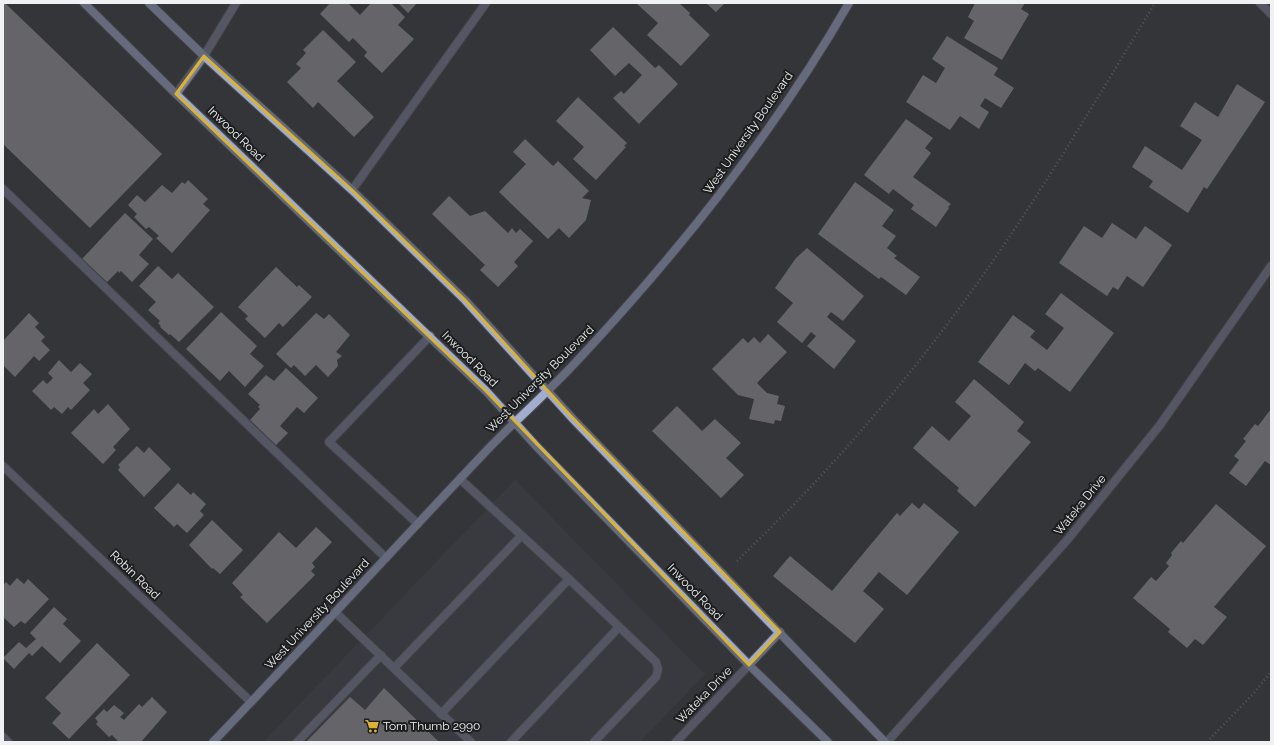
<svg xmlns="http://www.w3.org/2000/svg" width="1274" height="745" font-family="Raleway,sans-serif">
	<rect width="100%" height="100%" fill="#343538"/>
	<!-- built -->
	<path fill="#3e4148" d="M515 480 705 674 640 742H263Z"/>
	<!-- building -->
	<g fill="#a0a1a4">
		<path d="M3 3H5L162 154 90 228 3 144Z"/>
		<path d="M330 3H348L360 15 371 3H391L405 17 398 25 414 39 382 73 364 56 367 52 353 38 349 42 320 14Z"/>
		<path d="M398 3H417L408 13Z"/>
		<path d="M636 3H679L690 13 689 15 710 35 681 66 647 35 658 23Z"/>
		<path d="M706 3H725L716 12Z"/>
		<path d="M975 3H1025L1021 9 1029 14 1002 60 964 38 974 21 968 17Z"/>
		<path d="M613 27 655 68 659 65 678 84 639 124 613 98 621 91 624 94 642 75 629 63 615 76 590 50Z"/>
		<path d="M323 30 356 62 337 81 374 117 354 137 318 102 313 108 287 82 301 68 296 64 306 53 303 50Z"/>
		<path d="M947 36 998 68 994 75 1014 88 1001 108 985 98 980 106 989 112 979 129 960 116 950 130 906 102 923 75 936 83 945 68 932 59Z"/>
		<path d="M1237 84 1265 102 1207 189 1204 187 1188 213 1149 187 1153 181 1132 167 1145 146 1182 170 1202 140 1180 126 1195 102 1218 117Z"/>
		<path d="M578 97 627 143 624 146 626 147 596 180 573 159 584 147 556 121Z"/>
		<path d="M906 119 933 138 925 148 931 153 913 177 951 204 948 207 949 208 936 227 911 209 914 205 893 189 889 194 864 175Z"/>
		<path d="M525 139 553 166 558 161 589 191 582 198 591 200 586 220 569 238 559 228 548 239 499 192 526 164 513 152Z"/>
		<path d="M188 180 208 199 203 204 210 210 172 253 156 238 159 236 149 227 146 229 134 217 137 214 128 205 137 195 145 202 162 185 172 193 182 182 185 184Z"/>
		<path d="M855 182 894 210 882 226 896 236 887 248 897 256 894 258 920 277 906 295 881 277 879 279 818 234Z"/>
		<path d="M449 196 470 216 485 211 508 233 512 228 516 233 520 229 533 241 514 262 518 266 498 287 480 270 485 265 432 214Z"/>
		<path d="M125 213 153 239 139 255 149 264 132 282 121 271 119 273 118 271 107 282 82 259Z"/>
		<path d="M1112 223 1136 239 1145 226 1172 245 1143 287 1127 276 1118 290 1113 287 1107 296 1059 263 1084 226 1102 238Z"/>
		<path d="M807 248 864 296 843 321 831 312 827 317 856 341 834 369 807 346 816 336 811 332 802 343 777 322 793 303 775 288 796 258Z"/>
		<path d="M158 266 172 279 178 273 214 307 179 342 170 334 169 335 160 327 161 326 158 323 160 321 148 310 156 302 139 286Z"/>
		<path d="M276 267 297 287 299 285 312 297 283 327 279 323 265 338 245 319 248 316 238 307Z"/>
		<path d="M1061 293 1114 333 1070 392 1038 368 1035 371 1025 363 1009 385 978 362 1013 315 1035 331 1030 337 1047 350 1064 328 1045 314Z"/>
		<path d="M221 312 257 346 250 354 264 366 245 387 229 371 220 381 186 349Z"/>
		<path d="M29 313 39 323 35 327 45 337 41 341 50 350 39 361 34 356 15 377 3 365V341Z"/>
		<path d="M316 313 324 319 329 314 350 335 336 352 342 356 337 360 338 366 328 377 316 365 305 376 294 365 291 368 276 354Z"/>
		<path d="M768 334 787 352 757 383 767 393 779 396 777 404 785 406 781 421 775 420 774 424 749 419 754 399 738 395 712 369 743 338 748 343 754 337 760 343Z"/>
		<path d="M59 360 71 372 80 363 92 374 83 383 90 390 71 410 68 407 62 414 54 407 51 410 32 391 43 380 47 384 53 378 48 373Z"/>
		<path d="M286 368 318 398 304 413 297 407 280 426 288 433 276 445 250 420 260 409 258 407 260 405 248 394 266 375 274 381Z"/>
		<path d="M974 379 1024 422 1017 431 1031 442 975 507 957 491 959 488 913 448 932 426 949 441 971 416 955 402Z"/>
		<path d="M108 404 130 429 113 447 116 450 103 464 71 433 94 409 98 414Z"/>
		<path d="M677 406 702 431 715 419 741 443 726 458 744 475 721 498 652 431Z"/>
		<path d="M1271 409V465L1265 461 1246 486 1229 473 1239 460 1234 456 1246 441 1243 439 1255 424 1258 426Z"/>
		<path d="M137 446 144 453 149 447 171 469 144 497 118 470 120 467 118 465Z"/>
		<path d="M178 483 191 495 193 492 206 504 200 511 204 515 187 533 177 524 174 527 154 508Z"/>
		<path d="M912 503 919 509 924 503 959 532 907 595 879 572 863 591 884 609 855 643 773 576 790 556 832 591 897 513 900 516Z"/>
		<path d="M1216 504 1266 546 1214 607 1227 617 1203 645 1195 639 1187 648 1168 632 1170 629 1133 598 1151 577 1156 581 1169 566 1166 563 1172 555 1171 553 1181 541 1183 543Z"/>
		<path d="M212 520 243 550 220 574 213 568 212 569 189 545Z"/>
		<path d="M316 527 332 542 312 563 315 567 311 571 315 575 267 623 240 597 243 595 232 583 279 532 296 548Z"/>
		<path d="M17 578 24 584 28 579 49 599 25 624 21 621 14 627 3 617V585L6 582 10 586Z"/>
		<path d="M54 607 67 619 63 624 81 641 60 663 42 646 32 656 29 653 14 669 3 658 19 642 26 648 36 639 30 633Z"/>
		<path d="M97 643 130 675 69 739 52 723 61 713 45 698Z"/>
		<path d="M384 688 439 742H306L350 697 365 710Z"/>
		<path d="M152 697 167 712 141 742H119L112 735 109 737 96 724 98 722 95 718 104 709 107 712 114 705 124 713 120 717 124 720 139 704 142 707Z"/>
	</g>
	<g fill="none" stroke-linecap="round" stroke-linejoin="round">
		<defs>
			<g id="lane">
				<path d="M3 189 386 558"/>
				<path d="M352 190 486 3"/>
				<path d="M460 479 569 579 656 662 658 669 656 677 594 742"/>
				<path d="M418 524 329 442 430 336"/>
				<path d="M335 612 471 742"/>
				<path d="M394 668 521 536"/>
				<path d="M441 714 569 579"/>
				<path d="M3 737 8 742"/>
				<path d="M297 742 381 655"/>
				<path d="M511 742 619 627"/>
			</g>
			<g id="street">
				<path d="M1260 3 1271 14"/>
				<path d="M176 94 204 56 236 3"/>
				<path d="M3 466 251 702"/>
				<path d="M676 742 749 665"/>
				<path d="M887 742 1068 539 1160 425 1271 266"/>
			</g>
			<g id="secondary">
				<path d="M84 3 176 94 486 391 537 447 749 665 828 742"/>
				<path d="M149 3 204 56 352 190 465 300 574 420 885 742"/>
				<path d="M749 665 780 632"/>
				<path d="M213 742C306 645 396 546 489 448 517 419 548 392 576 362 679 252 774 133 849 3"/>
			</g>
		</defs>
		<!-- lane casing -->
		<use href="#lane" stroke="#525356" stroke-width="10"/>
		<!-- street casing -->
		<use href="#street" stroke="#525356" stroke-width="10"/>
		<!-- secondary casing -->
		<use href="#secondary" stroke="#525356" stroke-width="10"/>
		<!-- path -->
		<g stroke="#7f8083" stroke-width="2.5" stroke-dasharray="1 3" stroke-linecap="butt">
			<path d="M737 561C759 539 782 517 804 494 870 424 933 347 988 268 1048 182 1101 92 1155 3"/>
			<path d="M1207 742 1253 694 1271 672"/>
		</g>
		<!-- lane -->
		<use href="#lane" stroke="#7a8197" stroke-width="8"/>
		<!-- street -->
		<use href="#street" stroke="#7a8197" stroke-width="8"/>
		<!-- secondary -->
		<use href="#secondary" stroke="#a1accf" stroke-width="8"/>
	</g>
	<!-- marked area -->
	<path d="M0 0H1274V745H0ZM204 56 352 190 465 300 568 413 780 632 749 665 486 391 176 94Z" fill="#343538" fill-opacity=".55" fill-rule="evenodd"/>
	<path fill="none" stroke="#d9b334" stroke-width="3" stroke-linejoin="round" d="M204 56 352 190 465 300 568 413 780 632 749 665 486 391 176 94Z"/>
	<!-- icons -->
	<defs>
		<symbol id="supermarket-bare" viewBox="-9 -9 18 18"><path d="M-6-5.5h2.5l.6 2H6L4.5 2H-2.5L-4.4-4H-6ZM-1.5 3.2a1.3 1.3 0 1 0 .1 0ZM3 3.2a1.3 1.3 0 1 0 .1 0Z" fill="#d9b334" stroke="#1c1d1e" stroke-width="2.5" paint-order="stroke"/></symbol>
	</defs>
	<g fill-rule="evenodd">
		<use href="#supermarket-bare" x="362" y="716" width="20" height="20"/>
	</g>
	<g text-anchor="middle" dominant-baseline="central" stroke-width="4" stroke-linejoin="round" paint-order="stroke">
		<!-- street labels -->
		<g font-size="12" fill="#f0f1f3" stroke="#1c1d1e">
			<text transform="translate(748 133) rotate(-55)">West University Boulevard</text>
			<text transform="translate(236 134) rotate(44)">Inwood Road</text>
			<text transform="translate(470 359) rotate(45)">Inwood Road</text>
			<text transform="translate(540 379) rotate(-45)">West University Boulevard</text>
			<text transform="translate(1080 505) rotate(-51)">Wateka Drive</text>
			<text transform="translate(135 575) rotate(44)">Robin Road</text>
			<text transform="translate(695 592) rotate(46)">Inwood Road</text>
			<text transform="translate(317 614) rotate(-47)">West University Boulevard</text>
			<text transform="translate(704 695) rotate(-46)">Wateka Drive</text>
		</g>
		<!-- poi labels -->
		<g font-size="12" fill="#f0f1f3" stroke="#1c1d1e" text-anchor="start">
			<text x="383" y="726">Tom Thumb 2990</text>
		</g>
	</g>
	<!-- border -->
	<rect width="1274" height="745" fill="none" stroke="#f0f1f3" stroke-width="8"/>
</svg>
